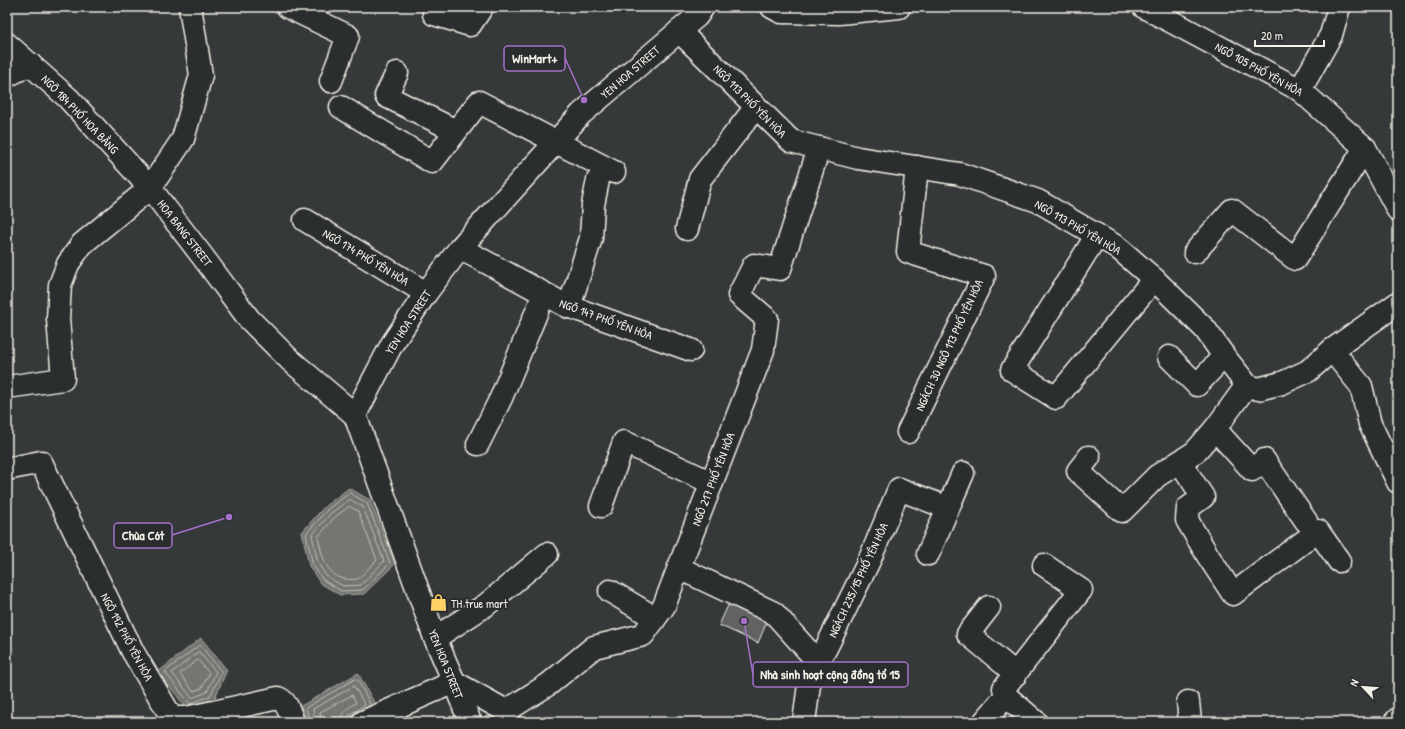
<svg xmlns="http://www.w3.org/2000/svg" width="1405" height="729" font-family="'Patrick Hand',sans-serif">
	<rect width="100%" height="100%" fill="#363939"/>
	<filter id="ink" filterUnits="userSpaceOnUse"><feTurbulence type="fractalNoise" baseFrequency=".025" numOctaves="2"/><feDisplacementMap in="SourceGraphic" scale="8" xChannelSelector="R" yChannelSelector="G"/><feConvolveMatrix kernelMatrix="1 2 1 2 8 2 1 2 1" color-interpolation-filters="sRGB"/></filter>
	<g filter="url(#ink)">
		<!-- water -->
		<g fill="#757572" stroke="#a8a7a1">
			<path d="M349 488 370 500 395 564 364 594 340 595 320 583 309 566 302 532 325 506Z"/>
			<path d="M201 638 227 670 214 700 188 710 158 672Z"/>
			<path d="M358 673 378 710 352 722H307L301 706Z"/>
		</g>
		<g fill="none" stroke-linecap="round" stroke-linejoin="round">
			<!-- shore -->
			<g stroke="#c1bfb9" stroke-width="1">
				<path d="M350 493 367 503 390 563 363 590 341 591 323 580 313 565 306 534 328 509Z"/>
				<path d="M351 500 363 507 384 561 361 585 343 586 326 576 318 563 312 535 331 513 349 500Z"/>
				<path d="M349 507H351L358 511 377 560 358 579C328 583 323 561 318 537L335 517Z"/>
				<path d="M200 645 222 672 210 696 190 704 165 672Z"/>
				<path d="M199 652 216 672 207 692 192 698 172 673Z"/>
				<path d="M198 660 209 673 202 688 193 691 180 674Z"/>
				<path d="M310 722 306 709 307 707 355 679 358 680 371 706"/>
				<path d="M315 722 313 709 354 686 365 705 350 714 347 722"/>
				<path d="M321 722 320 712 352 695 356 703C348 708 341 711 341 722"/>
			</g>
		</g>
		<!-- building -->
		<path fill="#616362" stroke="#f4f1e8" d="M731 599 769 617 758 643 719 625Z"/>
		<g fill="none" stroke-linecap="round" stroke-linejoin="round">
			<defs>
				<g id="minor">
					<path d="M288 7 348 36 331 81"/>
					<path d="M772 7 781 12 839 13 899 7"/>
					<path d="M1144 7 1300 90 1365 148 1398 210"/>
					<path d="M434 14 470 25 482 7"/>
					<path d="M679 31 791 141 858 158 960 174 1038 201 1117 247 1154 279 1205 329 1224 356 1247 385 1258 389 1282 383 1308 371 1332 350 1398 303"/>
					<path d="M7 44 68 98 150 188 203 257 249 319 290 360 355 415"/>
					<path d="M397 73 386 96 456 131"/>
					<path d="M7 76 30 64"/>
					<path d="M1300 90 1331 35 1339 7"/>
					<path d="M341 107 432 162 479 102 614 172"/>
					<path d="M305 220 426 293"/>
					<path d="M687 229 700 179 756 107"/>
					<path d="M1097 235 1012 370 1056 398 1154 279"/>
					<path d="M460 248 565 305 691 350"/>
					<path d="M1195 252 1232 210 1295 259 1365 148"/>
					<path d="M569 307 591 238 593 205 598 180"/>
					<path d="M1332 350 1361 386 1370 424 1398 482"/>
					<path d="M1169 357 1197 385 1224 356"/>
					<path d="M7 387 63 379 58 319 60 285 68 264 82 244 150 188 183 139 201 75 190 7"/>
					<path d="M1215 429 1252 470 1264 460 1306 521"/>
					<path d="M908 432 984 276 908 252 917 167"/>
					<path d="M478 444 501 398 544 294"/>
					<path d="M1089 457 1078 471 1122 511 1157 476 1195 452 1215 429 1247 385"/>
					<path d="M1180 462 1203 497 1188 508 1187 520 1208 556 1233 594 1318 531 1339 561"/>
					<path d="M7 469 41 462 133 652 172 718H186L278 698C287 701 290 714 293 722"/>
					<path d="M601 506 624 442 712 483"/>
					<path d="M928 554 948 508"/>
					<path d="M679 568 774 613 809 652 820 659"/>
					<path d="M610 591 655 618"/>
					<path d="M989 607 968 634 1016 674"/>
					<path d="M435 638 486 605 547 554"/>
					<path d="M1006 696 1036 722"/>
					<path d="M1188 702 1190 722"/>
					<path d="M363 722 454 682 506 711 549 684 594 647 643 635 664 606 763 350 767 319 739 295 754 265 780 269 819 148"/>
					<path d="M470 722 454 682 435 638 355 415 392 344 426 293 460 248 581 114 697 16 703 7"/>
					<path d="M804 722 810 677 827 646 869 561 899 489 948 508 963 473"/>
					<path d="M984 722 1006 696 1004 688 1081 590 1044 565"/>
					<path d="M1395 722 1398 719"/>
				</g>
			</defs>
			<!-- minor casing -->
			<use href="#minor" stroke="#f4f1e8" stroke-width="25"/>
			<!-- minor -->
			<use href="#minor" stroke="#2a2d2e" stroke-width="22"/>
		</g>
	</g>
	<!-- icons -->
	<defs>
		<symbol id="shop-bare" viewBox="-9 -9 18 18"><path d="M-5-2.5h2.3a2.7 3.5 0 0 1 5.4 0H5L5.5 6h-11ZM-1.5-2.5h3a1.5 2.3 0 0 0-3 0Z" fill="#ffd166" stroke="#2a2d2e" stroke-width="2.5" paint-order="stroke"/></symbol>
	</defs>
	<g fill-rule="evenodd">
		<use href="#shop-bare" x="426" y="590" width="25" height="25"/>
	</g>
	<g text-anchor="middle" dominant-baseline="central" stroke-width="4" stroke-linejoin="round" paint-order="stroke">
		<!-- street labels -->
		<g font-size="12" fill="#f4f1e8" stroke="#2a2d2e">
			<text transform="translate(1259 69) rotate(29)">NGÕ 105 PHỐ YÊN HÒA</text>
			<text transform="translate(630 72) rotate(-41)">YEN HOA STREET</text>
			<text transform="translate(750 101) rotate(45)">NGÕ 113 PHỐ YÊN HÒA</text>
			<text transform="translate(80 114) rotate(46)">NGÕ 184 PHỐ HOA BẰNG</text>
			<text transform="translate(1078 227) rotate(30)">NGÕ 113 PHỐ YÊN HÒA</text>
			<text transform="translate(185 233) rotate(52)">HOA BANG STREET</text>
			<text transform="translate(366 257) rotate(31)">NGÕ 174 PHỐ YÊN HÒA</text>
			<text transform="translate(606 319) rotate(20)">NGÕ 147 PHỐ YÊN HÒA</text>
			<text transform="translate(408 322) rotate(-57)">YEN HOA STREET</text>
			<text transform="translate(949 345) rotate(-65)">NGÁCH 30 NGÕ 113 PHỐ YÊN HÒA</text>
			<text transform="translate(713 479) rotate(-69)">NGÕ 217 PHỐ YÊN HÒA</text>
			<text transform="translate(858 580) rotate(-65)">NGÁCH 235/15 PHỐ YÊN HÒA</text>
			<text transform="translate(127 637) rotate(62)">NGÕ 192 PHỐ YÊN HÒA</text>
			<text transform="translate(446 664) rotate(68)">YEN HOA STREET</text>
		</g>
		<!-- poi labels -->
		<g font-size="12" fill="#f4f1e8" stroke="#2a2d2e" text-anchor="start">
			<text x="451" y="603">TH true mart</text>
		</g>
	</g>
	<!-- callouts -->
	<path fill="none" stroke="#a571cd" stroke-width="1.5" d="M584 100L565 58M229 517L172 535M744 621L753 675"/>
	<g fill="#a571cd" stroke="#2a2d2e" stroke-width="1.5">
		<circle cx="584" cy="100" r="4"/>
		<circle cx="229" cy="517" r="4"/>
		<circle cx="744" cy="621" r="4"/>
	</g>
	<g fill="#2a2d2e" stroke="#a571cd" stroke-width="1.5">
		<rect x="504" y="46" width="61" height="25" rx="4"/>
		<rect x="114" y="523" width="58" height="25" rx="4"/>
		<rect x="753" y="662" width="155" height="25" rx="4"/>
	</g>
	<g font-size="13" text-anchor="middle" font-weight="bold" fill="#f4f1e8">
		<text x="535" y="63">WinMart+</text>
		<text x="143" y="540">Chùa Cót</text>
		<text x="830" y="679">Nhà sinh hoạt cộng đồng tổ 15</text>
	</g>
	<!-- margin -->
	<rect width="1405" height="729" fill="none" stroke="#2a2d2e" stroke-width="24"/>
	<rect x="12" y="12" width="1381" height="705" fill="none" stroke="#f4f1e8" stroke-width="1.5" filter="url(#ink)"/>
	<!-- north arrow -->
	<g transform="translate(1363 687) rotate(296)" stroke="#2a2d2e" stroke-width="3" paint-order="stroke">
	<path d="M0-3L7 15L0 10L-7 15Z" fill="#f4f1e8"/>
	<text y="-6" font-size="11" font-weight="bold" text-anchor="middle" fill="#f4f1e8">N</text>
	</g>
	<!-- scale -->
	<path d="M1255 40v6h69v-6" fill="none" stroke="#f4f1e8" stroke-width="2"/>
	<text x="1261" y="40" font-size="12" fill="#f4f1e8" stroke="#2a2d2e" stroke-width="3" paint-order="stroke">20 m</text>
</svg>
